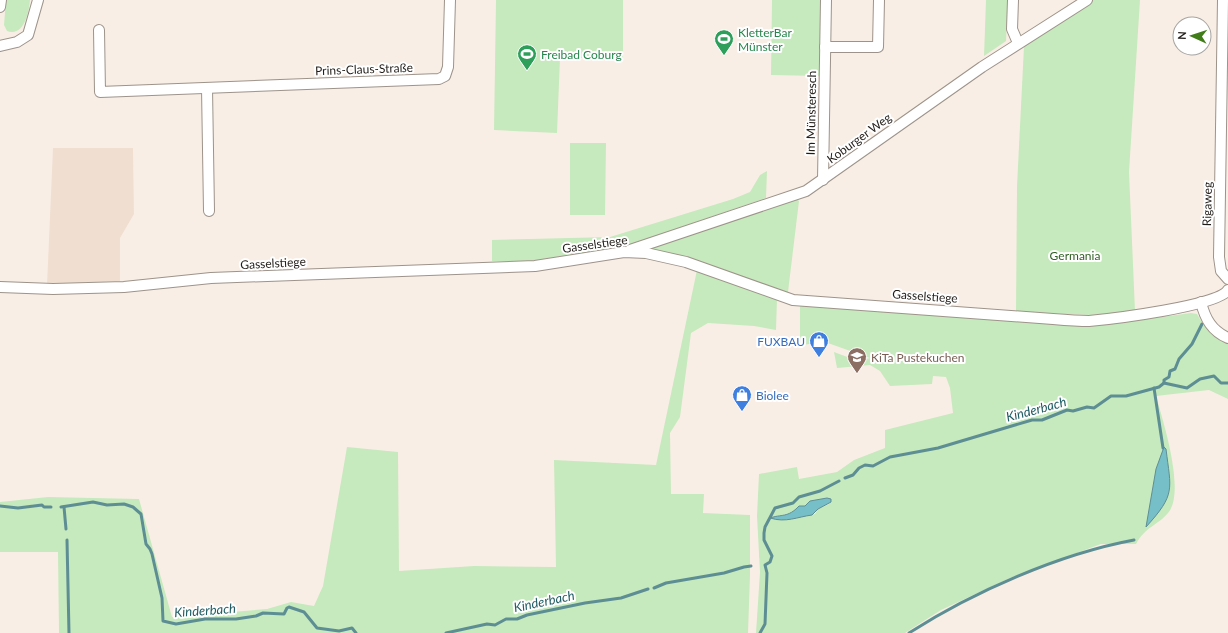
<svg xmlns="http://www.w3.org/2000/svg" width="1228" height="633" font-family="Lato,sans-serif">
	<rect width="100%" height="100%" fill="#f9eee5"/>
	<!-- built -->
	<path fill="#f0dfd1" d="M53 148H133L134 214 120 238V281L47 285Z"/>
	<!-- green -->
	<g fill="#c6eabd" fill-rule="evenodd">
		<path d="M6 0H30C29 12 24 37 7 31L4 25Z"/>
		<path d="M496 0H623V58H560L557 133 494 130Z"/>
		<path d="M772 0H822L821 76 771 75Z"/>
		<path d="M986 0H1008L1006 41 984 56Z"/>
		<path d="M1093 0H1140L1129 172 1135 311 1092 315 1016 312 1017 186 1024 46Z"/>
		<path d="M570 143H606L605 215H570Z"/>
		<path d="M767 171 766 198 631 244 613 248 531 261H492V240L610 237 733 199 750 192 760 175Z"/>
		<path d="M796 198 799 201 788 292 785 294 643 248Z"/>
		<path d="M697 270 777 298 776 330 754 326 708 323 691 333 680 417 670 433 671 494H704L703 513 750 515V575L748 633H59L58 552H0V502L48 497 139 499 172 617 267 609 291 602 314 606 323 586 347 447 398 452 399 571 474 566 556 567 554 460 656 465Z"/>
		<path d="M800 304 1102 325 1191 313 1197 314C1204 327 1214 338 1228 343V399L1209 390 1156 396C1163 421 1186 492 1168 513 1157 526 1146 526 1136 544H1101L1010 578 941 610 905 633H756L760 572 757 516 759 474 797 467 799 479 837 472 854 460 885 448V430L953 413 950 388 946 377 933 376 932 384 890 386 880 371 870 365 837 368 834 352 858 361 870 358 825 342 802 345 800 336ZM1166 449 1170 491 1151 504 1152 489ZM827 498 831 499 829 504 818 509 815 514 798 517 770 518C782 514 789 517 799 507L805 506 810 501Z"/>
	</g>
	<!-- water -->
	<g fill="#77bfc8" stroke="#5d8e94">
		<path d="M1164 447 1166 449C1171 490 1176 494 1146 527L1156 469Z"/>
		<path d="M827 498 831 499V502L818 509 812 515C797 517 786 523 770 518 781 514 788 518 799 506H805L810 501Z"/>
	</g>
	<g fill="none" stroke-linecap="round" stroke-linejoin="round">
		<!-- stream -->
		<g stroke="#5d8e94" stroke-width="3">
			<path d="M1164 383V380L1169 377 1170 371 1175 369 1179 359 1192 344 1202 324"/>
			<path d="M1154 388 1163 448"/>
			<path d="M845 478 853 475 859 468 865 465 873 466 890 457 938 448 1032 420H1042L1067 410 1073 411 1087 407 1094 408 1111 396H1126L1159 387 1164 383 1187 388 1200 379 1214 376 1221 383H1228"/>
			<path d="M0 506 18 508 42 505 44 507H51"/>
			<path d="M61 507 93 502 107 505 124 504 133 507 141 514 146 544 150 549 152 554 162 598 163 621 176 624 205 619H236L256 616 263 613 284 614 287 608 289 607 304 612 317 628 339 631 352 628 356 633"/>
			<path d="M64 507 66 529"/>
			<path d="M67 540 69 633"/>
			<path d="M654 588 666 583 724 573 744 567 751 566"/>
			<path d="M446 633 487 624 495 625 506 619H517L527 615 585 603 621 598 648 589"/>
			<path d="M760 633 765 624 767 573 765 565 770 562 772 556 764 540V533L765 527 775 508 793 503 799 497 820 491 839 481"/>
			<path d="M909 633C973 592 1059 554 1134 540"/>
		</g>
		<defs>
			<g id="street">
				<path d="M1013 0 1012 29 1018 43"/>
				<path d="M1223 0 1219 257 1221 271 1228 279"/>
				<path d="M0 7 1 0"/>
				<path d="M99 30 100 92 439 79 445 76 448 67 450 0"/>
				<path d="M0 46 17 42 28 35 38 0"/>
				<path d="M825 47H878L879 0"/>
				<path d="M207 88 209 211"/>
				<path d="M823 180 826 0"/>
				<path d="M630 250 806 191 982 67 1087 0"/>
				<path d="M0 287 53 289 124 287 211 278 535 266 624 252 646 253 686 262 793 300 1053 319C1065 320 1077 321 1089 321 1111 319 1219 306 1228 290"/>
				<path d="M1201 302C1205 319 1212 331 1228 338"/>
			</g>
		</defs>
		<!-- street casing -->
		<use href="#street" stroke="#9d938a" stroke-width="12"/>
		<!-- street -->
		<use href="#street" stroke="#fff" stroke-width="10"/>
	</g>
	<!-- icons -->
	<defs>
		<symbol id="stadium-pin" viewBox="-11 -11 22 30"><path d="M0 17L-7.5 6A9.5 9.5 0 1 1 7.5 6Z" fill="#2e9e5b" stroke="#fff"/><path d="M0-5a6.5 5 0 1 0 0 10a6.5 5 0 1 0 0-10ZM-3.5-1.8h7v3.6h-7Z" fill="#fff"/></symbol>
		<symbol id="shop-pin" viewBox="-11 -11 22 30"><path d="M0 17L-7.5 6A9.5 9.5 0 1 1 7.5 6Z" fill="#3f7fe0" stroke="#fff"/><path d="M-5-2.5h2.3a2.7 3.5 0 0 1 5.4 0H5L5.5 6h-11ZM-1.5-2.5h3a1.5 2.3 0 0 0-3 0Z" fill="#fff"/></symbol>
		<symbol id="school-pin" viewBox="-11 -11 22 30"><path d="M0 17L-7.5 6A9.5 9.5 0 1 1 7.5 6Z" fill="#8d6e63" stroke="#fff"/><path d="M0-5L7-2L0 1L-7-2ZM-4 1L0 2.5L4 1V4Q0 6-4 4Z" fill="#fff"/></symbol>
	</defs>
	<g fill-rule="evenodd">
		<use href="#stadium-pin" x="713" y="28" width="22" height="30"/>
		<use href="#stadium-pin" x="516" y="43" width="22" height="30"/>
		<use href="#shop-pin" x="808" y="330" width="22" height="30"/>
		<use href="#school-pin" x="846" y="346" width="22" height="30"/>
		<use href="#shop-pin" x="731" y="384" width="22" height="30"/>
	</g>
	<g text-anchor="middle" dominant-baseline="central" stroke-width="4" stroke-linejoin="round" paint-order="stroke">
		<!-- leisure labels -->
		<g font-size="12" fill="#27864d" stroke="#fff" text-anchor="start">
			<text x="738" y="32">KletterBar<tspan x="738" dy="14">Münster</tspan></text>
			<text x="541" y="54">Freibad Coburg</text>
		</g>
		<!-- street labels -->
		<g font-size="12" fill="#211d19" stroke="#fff">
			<text transform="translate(364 69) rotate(-2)">Prins-Claus-Straße</text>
			<text transform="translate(811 113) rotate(-89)">Im Münsteresch</text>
			<text transform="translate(859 138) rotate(-36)">Koburger Weg</text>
			<text transform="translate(1207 204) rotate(-89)">Rigaweg</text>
			<text transform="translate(595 244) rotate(-8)">Gasselstiege</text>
			<text transform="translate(273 263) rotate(-3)">Gasselstiege</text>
			<text transform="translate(925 296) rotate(4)">Gasselstiege</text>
		</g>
		<!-- park labels -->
		<g font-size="12" fill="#305f23" stroke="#fff">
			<text x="1075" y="255">Germania</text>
		</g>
		<!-- shop labels -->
		<g font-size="12" fill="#366cbe" stroke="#fff" text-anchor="end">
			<text x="805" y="341">FUXBAU</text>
			<text x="756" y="395" text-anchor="start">Biolee</text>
		</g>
		<!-- education labels -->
		<g font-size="12" fill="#785e54" stroke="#fff" text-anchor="start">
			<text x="871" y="357">KiTa Pustekuchen</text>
		</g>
		<!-- water labels -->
		<g font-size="13" font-style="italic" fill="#205c63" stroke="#fff">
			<text transform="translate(1036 409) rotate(-15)">Kinderbach</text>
			<text transform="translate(544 601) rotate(-12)">Kinderbach</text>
			<text transform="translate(205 610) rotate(-4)">Kinderbach</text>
		</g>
	</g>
	<!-- north arrow -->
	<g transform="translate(1192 36) rotate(273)"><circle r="19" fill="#ffffff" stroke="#a6a5a3"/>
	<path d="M0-3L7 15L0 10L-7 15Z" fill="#407d19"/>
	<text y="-6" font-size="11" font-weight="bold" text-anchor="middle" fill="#211d19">N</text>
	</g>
</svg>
